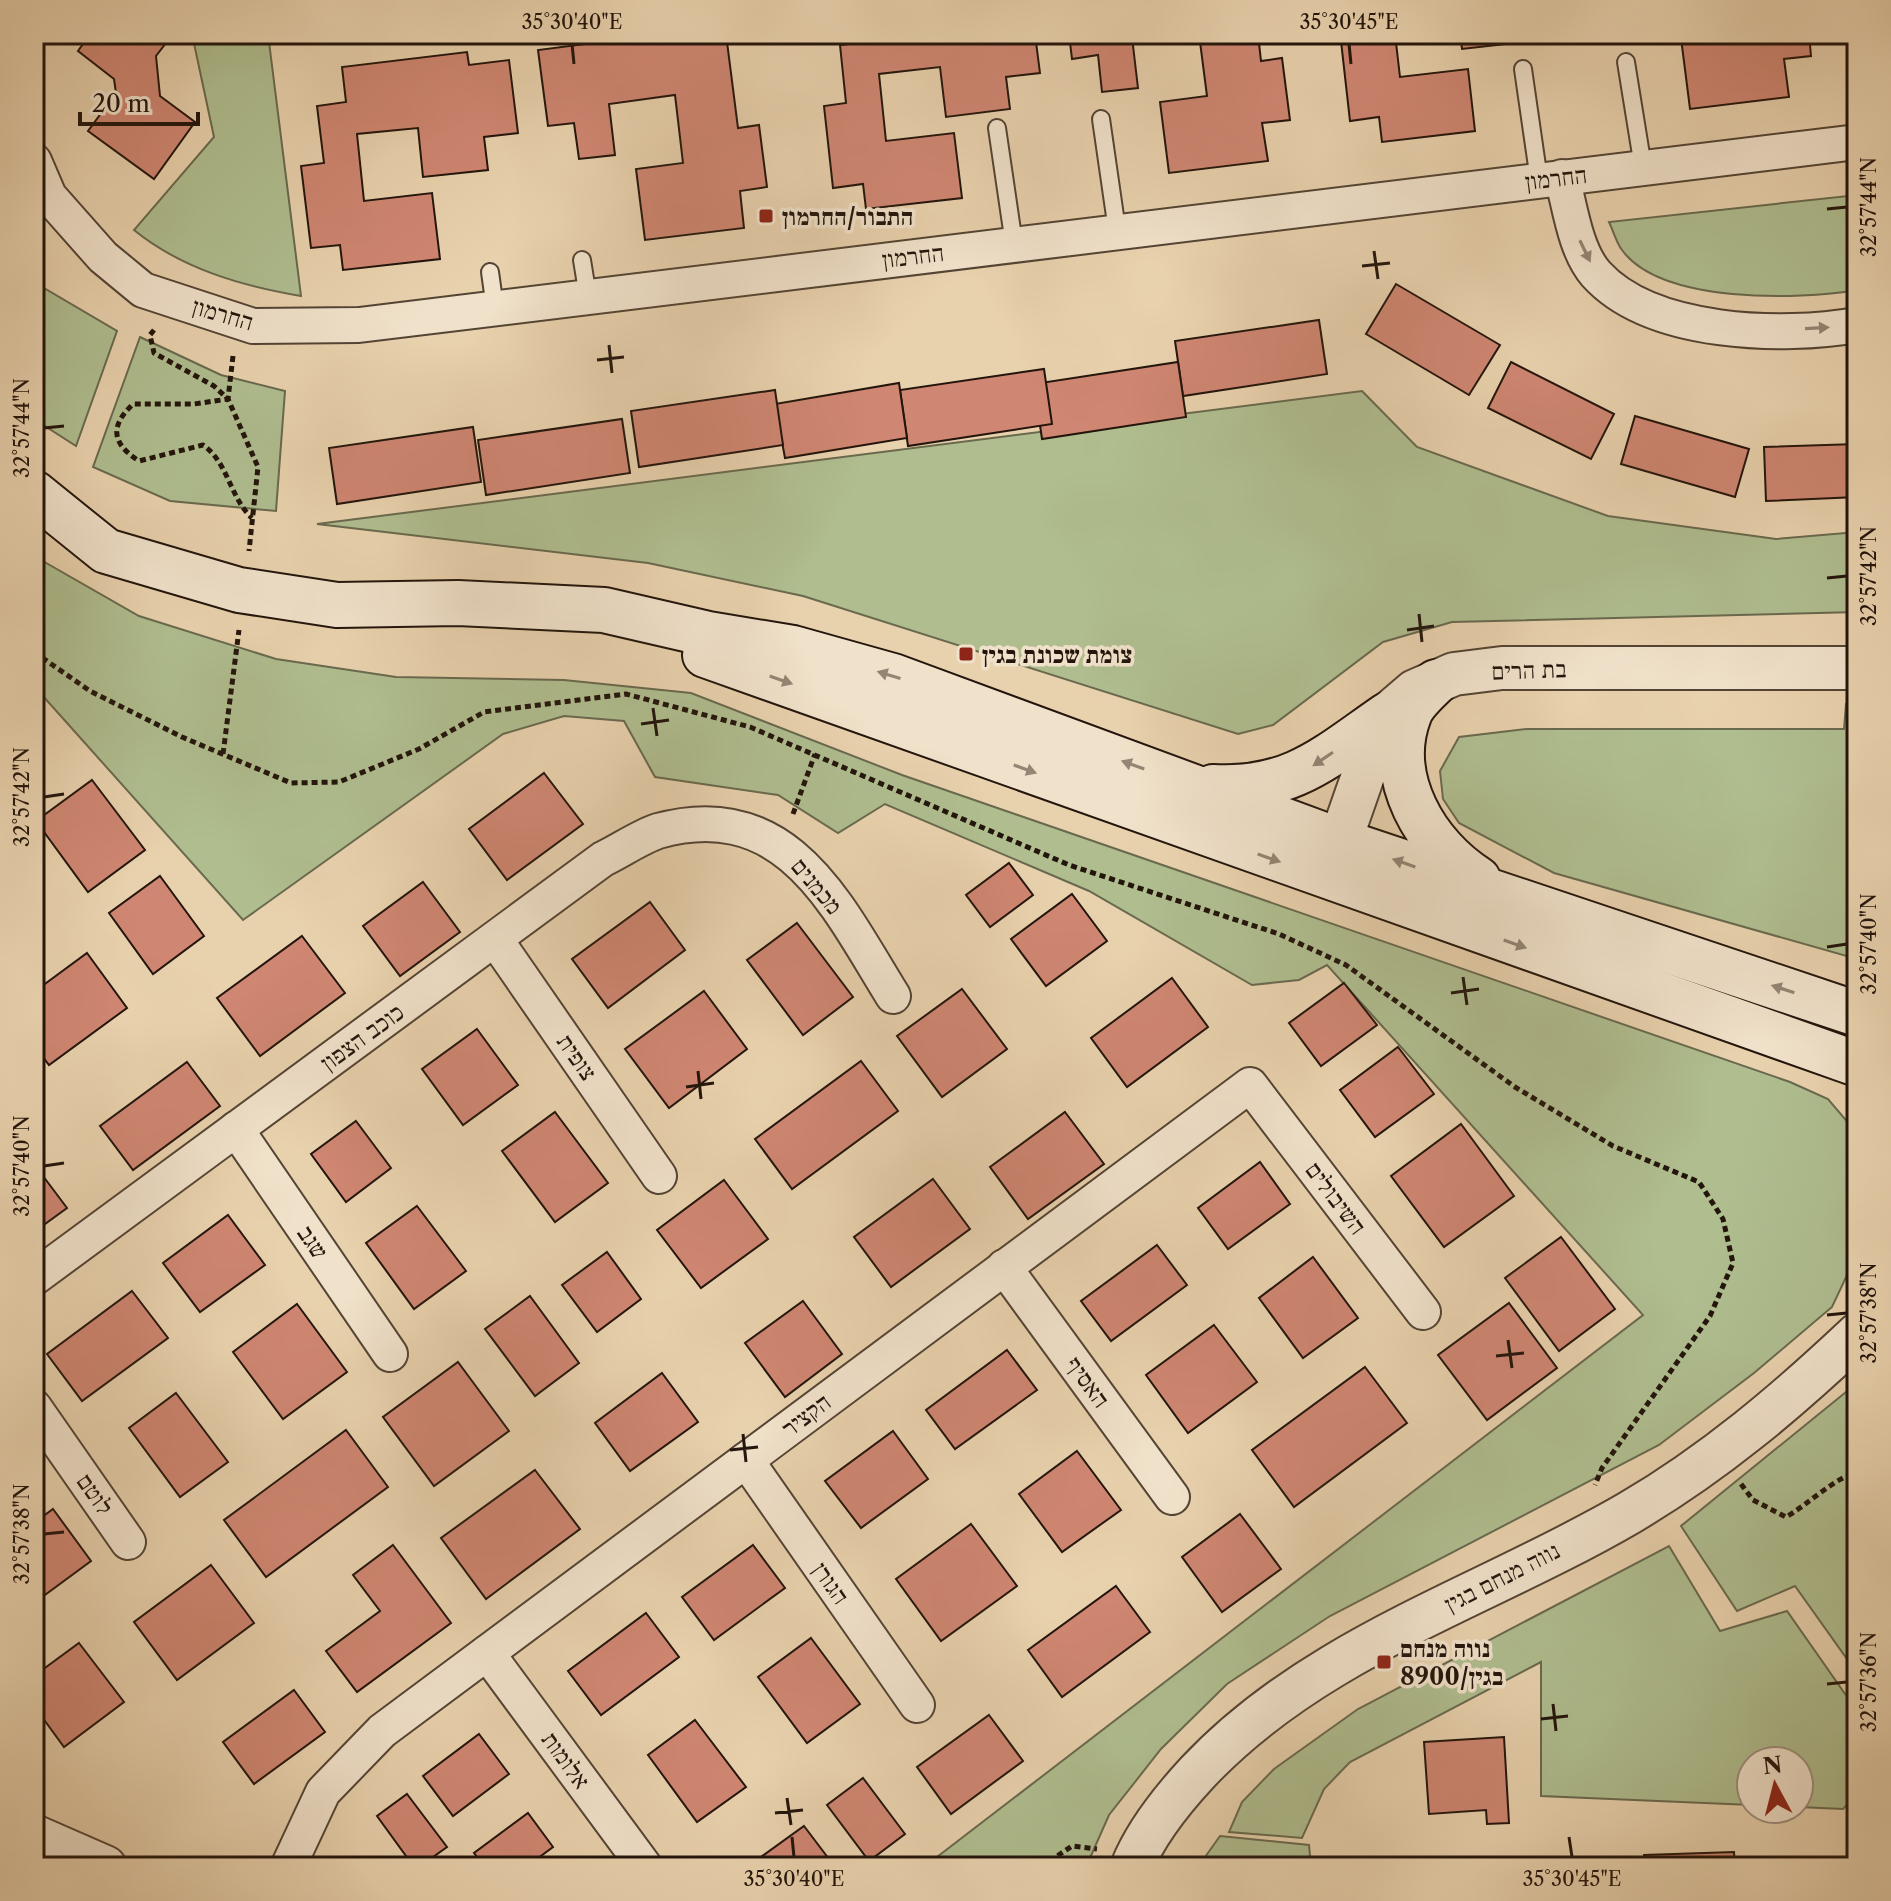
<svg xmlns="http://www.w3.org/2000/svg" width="1891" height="1901" font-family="'Libre Caslon Text','Frank Ruhl Libre',serif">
	<rect width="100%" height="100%" fill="#e8d1ad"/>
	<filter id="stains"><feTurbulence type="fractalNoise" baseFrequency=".0025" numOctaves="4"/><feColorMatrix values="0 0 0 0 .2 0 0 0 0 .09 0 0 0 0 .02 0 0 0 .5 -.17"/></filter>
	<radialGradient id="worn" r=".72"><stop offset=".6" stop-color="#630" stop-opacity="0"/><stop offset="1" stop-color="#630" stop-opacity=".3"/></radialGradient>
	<!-- green -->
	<g fill="#afbd8f" stroke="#69694e" stroke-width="2">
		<path d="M192 34H268L301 296C242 286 182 269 134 230L214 137Z"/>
		<path d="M1857 195V290C1799 300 1661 304 1622 250 1616 242 1613 230 1609 222Z"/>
		<path d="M34 276 44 288 117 331 76 446 34 419Z"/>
		<path d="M140 337 221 375 285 391 276 511 170 501 93 467Z"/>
		<path d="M1362 391 1417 447 1608 516 1776 539 1857 532V612L1452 622 1383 642 1273 725 1238 734 803 596 648 563 317 524Z"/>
		<path d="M34 556 139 616 276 659 396 677 564 680 691 693 902 775 1790 1082 1828 1099 1857 1133V1254L1832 1307 1754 1373 1659 1445 1330 1616 1227 1684 1161 1749 1109 1815 1086 1867H924L1643 1315 1327 965 1299 980 1252 985 1089 891 885 804 838 833 778 795 655 777 624 721 564 716 503 734 243 920 34 686Z"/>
		<path d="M1846 704H1857V959L1554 873 1459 823 1443 799 1440 771 1459 737 1527 729H1844Z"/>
		<path d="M1857 1383V1673L1795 1586 1737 1611 1681 1526Z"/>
		<path d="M1669 1546 1720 1631 1787 1611 1857 1711V1794L1843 1809 1799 1807V1761H1751V1805L1541 1796V1662L1350 1762 1324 1789 1302 1838 1229 1832 1242 1802 1274 1769 1358 1709Z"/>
		<path d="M1220 1836 1309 1845 1311 1867H1198Z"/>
	</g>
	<!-- building -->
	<g fill="#cf8672" stroke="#23150c" stroke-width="2">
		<path d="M90 34H173L156 56 160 96 195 122 154 179 88 131 116 93 114 79 78 51Z"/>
		<path d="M663 34H726L738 128 759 125 767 187 740 191 744 228 645 240 636 169 683 163 675 95 609 104 615 155 579 159 574 123 548 126 538 50Z"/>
		<path d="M868 34H1035L1040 73 1006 77 1010 109 946 117 940 67 879 74 886 141 954 133 962 198 866 209 863 184 833 188 824 106 846 103 840 45 869 42Z"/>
		<path d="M1069 34H1153L1132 37 1138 88 1102 92 1098 55 1072 59Z"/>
		<path d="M1199 34H1258L1261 61 1282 58 1290 120 1262 123 1268 161 1169 173 1160 102 1207 96Z"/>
		<path d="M1362 34H1395L1400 77 1468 69 1475 131 1382 142 1379 117 1350 121 1341 41 1363 38Z"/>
		<path d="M1460 34H1522L1523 42 1462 49Z"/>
		<path d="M1710 34H1809L1811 56 1784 59 1789 97 1690 109 1681 38Z"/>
		<path d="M467 52 469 65 509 60 518 133 484 137 488 170 423 177 418 128 357 134 364 201 432 193 440 259 343 270 340 245 311 248 301 166 324 163 317 106 346 102 342 67Z"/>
		<path d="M1396 284 1500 345 1469 395 1366 334Z"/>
		<path d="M1319 320 1327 374 1183 396 1175 341Z"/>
		<path d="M1178 362 1186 417 1042 439 1034 384Z"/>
		<path d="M1511 362 1614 414 1591 459 1488 408Z"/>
		<path d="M1044 369 1052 424 908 446 900 390Z"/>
		<path d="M899 383 907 438 785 458 775 404Z"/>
		<path d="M775 390 783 445 639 467 631 411Z"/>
		<path d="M1635 416 1749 449 1735 497 1621 464Z"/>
		<path d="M622 419 630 473 486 495 478 440Z"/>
		<path d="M473 427 481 482 337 504 329 448Z"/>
		<path d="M1857 444V497L1766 501 1764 447Z"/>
		<path d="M544 773 583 824 507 880 469 829Z"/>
		<path d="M92 780 145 850 88 892 36 821Z"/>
		<path d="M1009 863 1033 895 990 927 966 895Z"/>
		<path d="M160 876 204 936 153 974 109 913Z"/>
		<path d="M423 882 460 932 400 976 363 926Z"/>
		<path d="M1072 894 1107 941 1046 986 1011 939Z"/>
		<path d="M650 902 685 950 608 1008 572 959Z"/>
		<path d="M797 923 853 997 803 1035 747 960Z"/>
		<path d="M302 936 345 993 260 1056 217 998Z"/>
		<path d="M87 953 127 1008 49 1065 34 1045V992Z"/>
		<path d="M1172 978 1208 1027 1127 1087 1091 1038Z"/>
		<path d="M1344 983 1377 1025 1321 1066 1289 1023Z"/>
		<path d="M962 989 1007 1049 942 1097 897 1036Z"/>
		<path d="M704 991 747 1049 669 1108 625 1049Z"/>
		<path d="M477 1029 518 1085 463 1125 422 1069Z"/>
		<path d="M1398 1047 1434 1094 1375 1137 1340 1090Z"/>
		<path d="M861 1061 898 1111 792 1189 755 1139Z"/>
		<path d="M187 1062 220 1106 133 1170 100 1126Z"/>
		<path d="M555 1112 608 1183 555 1222 502 1151Z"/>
		<path d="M1065 1112 1104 1164 1028 1219 990 1167Z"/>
		<path d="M356 1121 391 1168 346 1202 311 1154Z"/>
		<path d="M1461 1124 1514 1196 1444 1247 1391 1176Z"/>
		<path d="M1260 1162 1290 1204 1228 1249 1198 1208Z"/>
		<path d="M34 1164 67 1208 34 1232Z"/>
		<path d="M933 1179 970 1229 891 1287 854 1237Z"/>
		<path d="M724 1180 768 1239 701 1288 657 1230Z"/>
		<path d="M417 1206 466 1271 414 1309 366 1243Z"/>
		<path d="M228 1215 265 1265 200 1312 163 1263Z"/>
		<path d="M1561 1237 1615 1309 1559 1351 1505 1278Z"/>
		<path d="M1157 1245 1187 1285 1111 1341 1081 1301Z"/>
		<path d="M607 1252 641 1299 597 1332 562 1285Z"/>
		<path d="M1313 1257 1358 1318 1303 1358 1259 1298Z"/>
		<path d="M132 1291 168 1338 82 1401 47 1354Z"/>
		<path d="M530 1296 579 1363 535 1396 485 1329Z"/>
		<path d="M803 1301 842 1354 785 1397 745 1343Z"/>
		<path d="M1509 1303 1557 1368 1487 1420 1438 1355Z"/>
		<path d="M297 1304 347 1372 283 1419 233 1352Z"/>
		<path d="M1214 1325 1257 1382 1188 1433 1146 1375Z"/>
		<path d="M1007 1350 1037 1390 955 1449 926 1410Z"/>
		<path d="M458 1362 509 1431 434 1486 383 1417Z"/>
		<path d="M1365 1367 1407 1423 1294 1507 1252 1450Z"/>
		<path d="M662 1373 698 1422 630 1471 595 1423Z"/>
		<path d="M176 1393 228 1462 180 1497 129 1428Z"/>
		<path d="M346 1430 388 1487 266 1577 224 1520Z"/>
		<path d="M893 1431 928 1479 861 1528 825 1481Z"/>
		<path d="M1077 1451 1121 1510 1062 1552 1019 1494Z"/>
		<path d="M535 1470 580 1529 486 1599 441 1538Z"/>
		<path d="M53 1509 91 1561 34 1603V1523Z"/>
		<path d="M1240 1514 1281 1569 1222 1612 1182 1557Z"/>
		<path d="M971 1524 1017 1586 941 1641 896 1579Z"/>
		<path d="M393 1545 451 1623 357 1692 326 1651 380 1611 353 1575Z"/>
		<path d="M753 1545 785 1588 714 1640 682 1597Z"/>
		<path d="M211 1565 254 1623 177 1680 134 1622Z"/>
		<path d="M1116 1586 1150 1632 1062 1697 1028 1650Z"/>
		<path d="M646 1613 679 1657 601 1715 568 1671Z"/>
		<path d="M811 1638 860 1704 807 1743 758 1677Z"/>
		<path d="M79 1643 124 1702 64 1747 34 1706V1676Z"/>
		<path d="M294 1690 325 1732 254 1784 223 1742Z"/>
		<path d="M989 1715 1023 1761 951 1814 917 1767Z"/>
		<path d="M695 1720 746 1787 697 1822 648 1755Z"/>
		<path d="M479 1734 509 1774 453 1816 423 1776Z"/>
		<path d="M1504 1737 1509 1823 1487 1824 1486 1810 1429 1814 1424 1742Z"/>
		<path d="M863 1778 905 1834 869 1861 827 1805Z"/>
		<path d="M407 1794 447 1847 419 1867H414L377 1816Z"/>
		<path d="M528 1813 553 1847 526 1867H485L474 1853Z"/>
		<path d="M804 1826 835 1867H747Z"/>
		<path d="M1734 1852 1735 1867H1644V1855Z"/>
	</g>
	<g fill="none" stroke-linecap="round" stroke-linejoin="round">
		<defs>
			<g id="service">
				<path d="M1626 62 1643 167"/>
				<path d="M1523 69 1539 180"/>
				<path d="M1101 119 1117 230"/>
				<path d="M997 128 1014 244"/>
				<path d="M582 260 588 297"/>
				<path d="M490 272 495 308"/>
			</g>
			<g id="minor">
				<path d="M34 161 49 196 103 257 143 290 253 326 359 325 1857 142"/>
				<path d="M1562 177C1570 207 1575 250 1596 274 1651 335 1783 338 1857 325"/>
				<path d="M495 939 659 1176"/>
				<path d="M236 1129 390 1354"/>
				<path d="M1004 1267 1172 1497"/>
				<path d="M34 1278 603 859C620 851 640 837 658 831 788 795 837 906 893 996"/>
				<path d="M34 1407 128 1542"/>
				<path d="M746 1460 917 1705"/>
				<path d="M487 1653 645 1867"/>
				<path d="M288 1867 323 1792 382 1731 1250 1085 1423 1312"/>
			</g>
			<g id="tertiary">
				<path d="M1329 873 1374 744 1387 715 1415 691 1454 674 1502 668H1857"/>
				<path d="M34 1836 105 1867"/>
				<path d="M1132 1867C1146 1832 1172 1800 1197 1773 1315 1647 1483 1598 1629 1513 1714 1463 1786 1402 1857 1335"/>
			</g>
			<g id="secondary">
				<path d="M34 493 106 551 239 590 337 605 458 603 604 610 708 634 793 648 893 676 1340 841 1857 1014"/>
				<path d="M705 655 1857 1064"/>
				<path d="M1436 682C1427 691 1413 703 1409 715 1385 778 1426 846 1478 879"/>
				<path d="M1213 787C1292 791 1326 757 1387 715"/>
			</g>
		</defs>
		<!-- service casing -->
		<use href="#service" stroke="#544434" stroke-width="20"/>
		<!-- minor casing -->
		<use href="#minor" stroke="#544434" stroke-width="38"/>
		<!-- tertiary casing -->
		<use href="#tertiary" stroke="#544434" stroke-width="46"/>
		<!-- secondary casing -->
		<use href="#secondary" stroke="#23150c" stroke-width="48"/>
		<!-- path -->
		<g stroke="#23150c" stroke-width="5" stroke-dasharray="6 4" stroke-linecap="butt">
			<path d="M154 330 150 335 154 353 214 386 228 399 194 404H133C110 426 111 443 139 461L203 445C228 462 230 498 252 518"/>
			<path d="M233 356 228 399 258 467 249 551"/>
			<path d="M34 652 90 691 182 737 291 783 339 782 419 749 484 712 626 694 750 727 1069 865 1279 934 1346 965 1515 1087 1613 1146 1699 1182 1723 1219 1733 1263 1710 1316 1602 1468 1595 1485"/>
			<path d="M223 754 239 630"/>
			<path d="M793 814 815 754"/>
			<path d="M1741 1484 1753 1500 1786 1517C1806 1506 1838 1475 1857 1473"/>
			<path d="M1041 1867 1072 1846 1097 1849"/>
		</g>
		<!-- service -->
		<use href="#service" stroke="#f0e1ca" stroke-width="16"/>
		<!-- minor -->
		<use href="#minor" stroke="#f0e1ca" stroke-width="34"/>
		<!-- tertiary -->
		<use href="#tertiary" stroke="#f0e1ca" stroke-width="42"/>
		<!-- secondary -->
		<use href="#secondary" stroke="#f0e1ca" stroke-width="44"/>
	</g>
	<!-- one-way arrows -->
	<defs><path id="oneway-solid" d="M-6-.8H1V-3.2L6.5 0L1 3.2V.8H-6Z" transform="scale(2)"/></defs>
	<g fill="#948574">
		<use href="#oneway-solid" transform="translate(1585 251) rotate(64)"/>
		<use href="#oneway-solid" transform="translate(1817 328) rotate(-3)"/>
		<use href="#oneway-solid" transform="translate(889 675) rotate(-163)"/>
		<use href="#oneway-solid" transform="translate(781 680) rotate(19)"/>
		<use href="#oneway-solid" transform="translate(1323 759) rotate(146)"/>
		<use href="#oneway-solid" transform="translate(1133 765) rotate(-160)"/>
		<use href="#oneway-solid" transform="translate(1025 769) rotate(20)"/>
		<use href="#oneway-solid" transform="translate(1269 858) rotate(19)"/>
		<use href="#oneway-solid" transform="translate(1404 863) rotate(-161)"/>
		<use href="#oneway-solid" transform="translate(1515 944) rotate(19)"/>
		<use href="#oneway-solid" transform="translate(1783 989) rotate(-162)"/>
	</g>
	<!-- ticks -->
	<path fill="none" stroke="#23150c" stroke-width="3" d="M572 44 574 64M1349 44 1351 64M1827 209 1847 207M1374 251 1378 279M1362 266 1390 263M609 345 612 373M597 360 624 357M44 428 64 426M1827 578 1847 576M1419 614 1422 642M1407 630 1434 626M653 708 657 736M641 724 669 720M44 797 64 794M1827 947 1847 944M1463 977 1467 1005M1451 993 1479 989M698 1071 701 1099M686 1087 714 1083M44 1166 64 1163M1827 1315 1847 1313M1508 1340 1512 1368M1496 1356 1524 1353M743 1434 746 1462M730 1450 758 1447M44 1534 64 1532M1827 1684 1847 1682M1553 1704 1556 1731M1541 1719 1568 1716M787 1798 791 1825M775 1813 803 1810M792 1837 794 1857M1569 1837 1572 1857"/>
	<!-- markers -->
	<g fill="#8f2418" stroke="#f0e1ca" stroke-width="3">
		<rect x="758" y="208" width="16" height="16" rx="4"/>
		<rect x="958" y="646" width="16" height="16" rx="4"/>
		<rect x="1376" y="1654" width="16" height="16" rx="4"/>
	</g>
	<g text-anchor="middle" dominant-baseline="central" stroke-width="7" stroke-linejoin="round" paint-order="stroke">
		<!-- street labels -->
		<g font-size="24" fill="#23150c" stroke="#f0e1ca">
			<text transform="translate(1556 178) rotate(-7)">החרמון</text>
			<text transform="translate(913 256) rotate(-7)">החרמון</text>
			<text transform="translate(223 314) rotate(16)">החרמון</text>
			<text transform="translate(1529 670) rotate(-2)">בת הרים</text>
			<text transform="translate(817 886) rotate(50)">מכמנים</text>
			<text transform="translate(362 1037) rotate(-36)">כוכב הצפון</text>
			<text transform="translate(577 1057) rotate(55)">צופית</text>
			<text transform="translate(1336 1198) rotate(53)">השיבולים</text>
			<text transform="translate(313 1242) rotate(56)">שגב</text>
			<text transform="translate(1088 1382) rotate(54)">האסיף</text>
			<text transform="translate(806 1415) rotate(-37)">הקציר</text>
			<text transform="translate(95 1494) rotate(55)">לוטם</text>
			<text transform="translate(1502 1577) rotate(-27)">נווה מנחם בגין</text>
			<text transform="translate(831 1583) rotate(55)">הגורן</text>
			<text transform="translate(566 1760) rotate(54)">אלומות</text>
		</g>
		<!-- poi labels -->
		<g font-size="24" font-weight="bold" fill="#23150c" stroke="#f0e1ca" text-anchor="start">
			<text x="782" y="216">התבור/החרמון</text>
			<text x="982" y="654">צומת שכונת בגין</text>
			<text x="1400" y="1648">נווה מנחם<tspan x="1400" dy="28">בגין/8900</tspan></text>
		</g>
	</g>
	<!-- margin -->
	<rect width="1891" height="1901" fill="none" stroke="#e8d1ad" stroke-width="88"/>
	<!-- north arrow -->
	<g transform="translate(1775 1785) rotate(353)"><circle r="38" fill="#f0e1ca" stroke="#9e8f7e" stroke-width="2"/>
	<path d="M0-6L14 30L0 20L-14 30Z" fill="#8f2418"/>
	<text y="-12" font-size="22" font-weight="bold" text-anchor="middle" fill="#23150c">N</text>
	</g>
	<!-- scale -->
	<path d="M80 112v12h118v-12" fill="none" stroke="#23150c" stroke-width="4"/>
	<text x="92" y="112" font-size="24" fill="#23150c" stroke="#f0e1ca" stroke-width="6" paint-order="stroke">20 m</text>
	<rect x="44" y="44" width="1803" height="1813" fill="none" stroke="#23150c" stroke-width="3"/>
	<g font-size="20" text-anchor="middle" fill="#23150c">
		<text x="572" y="29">35°30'40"E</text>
		<text x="1349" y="29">35°30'45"E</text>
		<text transform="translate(1869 207) rotate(-90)" y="7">32°57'44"N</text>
		<text transform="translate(22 428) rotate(-90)" y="7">32°57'44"N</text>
		<text transform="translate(1869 576) rotate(-90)" y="7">32°57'42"N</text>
		<text transform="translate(22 797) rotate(-90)" y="7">32°57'42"N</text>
		<text transform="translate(1869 944) rotate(-90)" y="7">32°57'40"N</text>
		<text transform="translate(22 1166) rotate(-90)" y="7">32°57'40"N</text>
		<text transform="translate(1869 1313) rotate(-90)" y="7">32°57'38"N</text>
		<text transform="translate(22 1534) rotate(-90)" y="7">32°57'38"N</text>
		<text transform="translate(1869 1682) rotate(-90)" y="7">32°57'36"N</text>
		<text x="794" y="1886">35°30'40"E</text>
		<text x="1572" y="1886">35°30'45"E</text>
	</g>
	<rect width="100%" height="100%" filter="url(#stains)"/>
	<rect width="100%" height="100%" fill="url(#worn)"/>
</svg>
